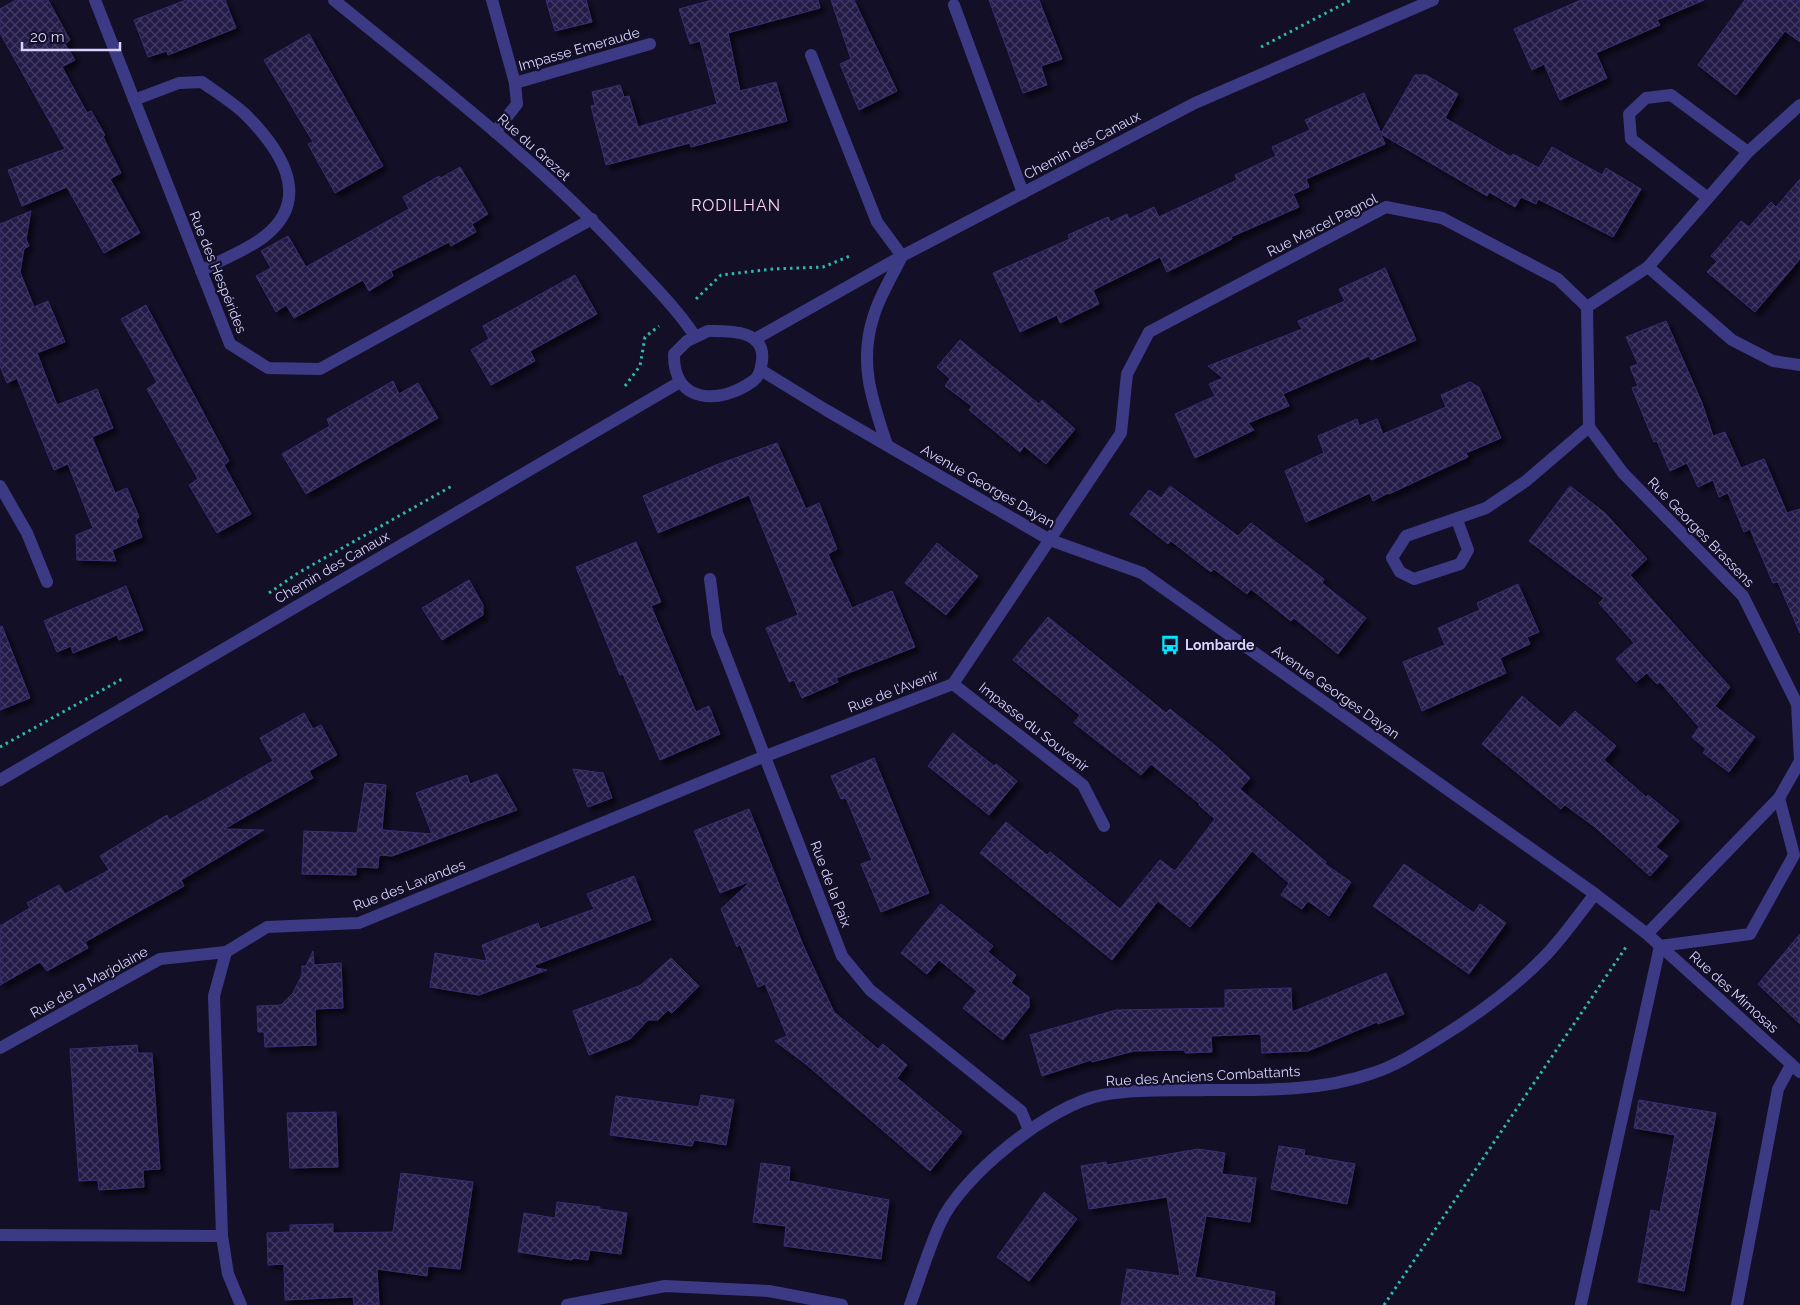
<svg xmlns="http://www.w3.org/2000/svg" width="1800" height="1305" font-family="Raleway,sans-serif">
	<defs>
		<pattern id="building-cross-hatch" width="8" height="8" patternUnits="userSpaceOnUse" patternTransform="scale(1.25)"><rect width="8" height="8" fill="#241b47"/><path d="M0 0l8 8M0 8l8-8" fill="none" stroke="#433b63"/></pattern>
		<filter id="shadow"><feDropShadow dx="4.5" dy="4.5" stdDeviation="2.5" flood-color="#0009"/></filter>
	</defs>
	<rect width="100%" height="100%" fill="#130f26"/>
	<!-- building -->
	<g fill="url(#building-cross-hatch)" stroke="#3b2d73" filter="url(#shadow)">
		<path d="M16 0H48L70 40 65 44 75 60 62 67 87 113 91 111 105 135 103 137 121 173 110 179 140 233 104 253 67 187 22 206 8 170 65 149 0 33V9Z"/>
		<path d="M186 0H225L236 28 168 55 167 51 148 57 134 20Z"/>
		<path d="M546 0H586L592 22 555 31Z"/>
		<path d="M712 0H818L820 8 728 33 740 91 776 82 787 121 691 147 690 143 606 165 591 106 595 105 592 92 620 85 624 97 629 96 638 127 717 104 700 41 690 44 679 9Z"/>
		<path d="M831 0H854L897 91 859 110 840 64 851 59Z"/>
		<path d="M989 0H1039L1062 59 1041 66 1047 85 1023 93Z"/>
		<path d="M1581 0H1704L1657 20 1660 25 1596 53 1607 78 1560 100 1544 64 1532 70 1514 29Z"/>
		<path d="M1745 0H1800V42L1785 31 1736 95 1698 65Z"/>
		<path d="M309 34 383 166 335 193 308 144 313 142 264 60Z"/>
		<path d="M1415 75H1426L1458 94 1445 118 1511 157 1513 154 1539 168 1552 147 1602 175 1606 168 1641 189 1613 237 1538 199 1536 204 1521 197 1515 207 1489 192 1487 196 1381 134 1385 144 1306 179 1309 187 1293 194 1299 207 1231 237 1232 239 1167 272 1160 257 1093 290 1099 304 1060 323 1057 315 1020 332 993 273 1070 239 1068 235 1108 217 1111 222 1127 214 1129 219 1154 207 1159 217 1237 180 1235 175 1276 156 1272 147 1310 130 1305 120 1364 93 1381 133Z"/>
		<path d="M460 167 488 214 472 224 476 232 451 246 449 242 391 271 393 276 369 291 363 280 294 318 286 305 276 312 256 276 271 268 261 251 288 236 306 267 409 209 403 197 439 176 441 178Z"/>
		<path d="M1800 179V259L1755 312 1707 272 1717 261 1711 256 1741 221 1749 227 1771 202 1776 207Z"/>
		<path d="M31 211 26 239 29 246 24 249 20 272 34 307 48 301 65 342 37 353 57 405 97 389 113 428 92 437 115 493 127 488 139 517 136 520 142 537 112 550 116 561 77 560 76 535 93 528 68 464 54 470 17 378 7 383 0 366V224Z"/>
		<path d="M1385 268 1416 340 1371 360 1369 356 1283 394 1289 406 1248 423 1254 430 1195 458 1175 414 1215 396 1209 384 1223 378 1208 366 1302 329 1298 321 1345 301 1339 289Z"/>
		<path d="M575 275 597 314 530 351 535 361 491 385 471 350 489 339 483 326Z"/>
		<path d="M146 305 229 461 224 465 251 514 217 533 189 485 198 479 147 389 157 382 121 319Z"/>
		<path d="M1666 321 1702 403 1713 436 1725 432 1741 468 1764 459 1787 513 1800 509V633L1778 582 1773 583 1750 529 1744 532 1728 493 1719 497 1713 480 1698 487 1687 463 1670 471 1657 441 1654 442 1632 388 1638 386 1630 367 1638 364 1626 337Z"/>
		<path d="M960 340 1039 404 1042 400 1075 429 1046 464 1024 446 1020 452 969 410 972 406 945 386 950 379 937 367Z"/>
		<path d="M393 381 399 394 418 383 438 418 306 494 282 454 330 426 327 419Z"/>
		<path d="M1470 382 1479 387 1501 438 1466 453 1468 457 1389 494 1388 493 1373 501 1370 493 1306 522 1285 471 1324 453 1318 436 1357 419 1359 426 1377 419 1383 434 1446 407 1441 395Z"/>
		<path d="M777 443 806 509 819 503 837 549 828 554 852 608 892 591 915 647 836 678 838 682 802 698 794 680 789 682 766 628 798 615 749 495 658 533 643 496 716 465Z"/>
		<path d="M1170 486 1238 536 1251 523 1324 579 1322 583 1366 618 1338 654 1294 618 1291 621 1251 589 1247 594 1214 569 1211 572 1171 541 1168 544 1130 514 1149 490 1161 498Z"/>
		<path d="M1570 486 1605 513 1647 559 1630 575 1730 687 1715 706 1755 737 1729 772 1703 753 1706 749 1692 737 1699 727 1660 682 1657 684 1647 673 1636 682 1616 659 1634 643 1599 603 1604 598 1529 541Z"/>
		<path d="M636 542 661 602 651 606 696 712 709 706 720 734 660 760 623 674 620 675 576 567Z"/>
		<path d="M937 543 978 576 946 615 905 583Z"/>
		<path d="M469 580 483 605V615L442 640 422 608Z"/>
		<path d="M1518 584 1539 632 1527 637 1530 644 1500 658 1506 673 1422 711 1403 662 1445 645 1438 628 1480 610 1477 603Z"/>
		<path d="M126 586 143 630 119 640 117 635 73 653 71 646 57 652 44 621Z"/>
		<path d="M1048 617 1166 713 1170 709 1218 748 1250 778 1240 789 1326 862 1325 864 1351 882 1329 916 1308 901 1302 909 1281 895 1289 883 1252 851 1190 927 1158 901 1112 960 980 853 1006 822 1047 855 1050 852 1120 909 1160 860 1175 871 1215 819 1199 805 1200 804 1151 764 1141 775 1074 723 1080 715 1013 660Z"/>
		<path d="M2 626 30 698 0 710V627Z"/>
		<path d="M1522 696 1560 728 1575 711 1616 746 1604 760 1646 797 1648 795 1679 821 1656 847 1668 856 1650 876 1595 827 1565 805 1561 809 1482 744Z"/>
		<path d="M304 713 313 729 321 725 337 755 309 771 313 778 224 829 264 830 181 880 184 886 85 942 88 948 47 971 40 962 0 985V926L30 908 27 903 59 885 65 894 109 870 100 856 167 815 169 820 273 761 260 738Z"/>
		<path d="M953 733 994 766 996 764 1017 781 989 815 928 766Z"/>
		<path d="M874 758 929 893 881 912 861 864 872 860 846 798 841 799 831 776Z"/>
		<path d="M573 769 603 773 612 798 588 807Z"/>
		<path d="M497 774 517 810 392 856 379 855 378 868 356 867V875L302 874 304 831 357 833 365 783 386 785 382 830 432 834 416 793 467 775 470 784Z"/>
		<path d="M749 809 803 945 834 1012 878 1049 883 1044 907 1065 897 1078 962 1132 930 1171 807 1065 775 1041 787 1036 765 984 758 987 740 944 737 947 721 909 751 881 720 893 694 831Z"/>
		<path d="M1404 864 1474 913 1480 904 1506 923 1469 974 1373 906Z"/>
		<path d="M634 876 651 920 535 965 536 968 547 970 479 995 430 987 435 953 487 961 482 945 538 923 540 929 594 909 587 894Z"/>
		<path d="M941 904 993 946 988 952 1016 975 1011 983 1029 997V1007L1003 1040 963 1008 977 991 939 960 927 974 901 953Z"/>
		<path d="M1800 934V1024L1758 984Z"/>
		<path d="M313 951 314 965 341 963 343 1008 315 1009 316 1045 265 1047 264 1032H258L257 1006 281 1005 293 993 302 975V966H306Z"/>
		<path d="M671 958 699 986 672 1013 668 1010 658 1020H648L630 1039 589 1055 573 1011 641 985Z"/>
		<path d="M1386 973 1404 1014 1378 1024 1377 1022 1308 1051 1262 1053 1261 1034 1211 1036 1212 1052 1185 1053V1050L1134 1051 1092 1062 1091 1060 1042 1076 1030 1035 1116 1010 1225 1008V990L1291 988 1292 1012Z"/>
		<path d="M137 1045 138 1053H152L160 1169 143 1170 144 1187 99 1190 98 1180 79 1181 70 1049Z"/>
		<path d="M701 1095 734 1100 726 1145 694 1140 692 1146 610 1135 616 1096 699 1107Z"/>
		<path d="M1639 1100 1716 1113 1684 1291 1638 1282 1651 1210 1660 1212 1675 1135 1634 1128Z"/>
		<path d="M336 1112 338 1167 290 1168 287 1113Z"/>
		<path d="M1279 1146 1305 1150 1304 1155 1355 1164 1347 1204 1271 1189Z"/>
		<path d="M1198 1149 1225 1153 1222 1174 1256 1178 1250 1222 1206 1216 1195 1277 1275 1292 1274 1305H1121L1127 1269 1180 1276 1167 1197 1089 1209 1081 1166 1106 1162 1107 1165Z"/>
		<path d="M761 1163 790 1167 789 1181 889 1200 881 1259 784 1246 786 1226 753 1222Z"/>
		<path d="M401 1173 473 1182 460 1269 428 1266 427 1276 377 1269 379 1305H354L353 1297 285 1300 284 1264 268 1265 267 1233 290 1232V1225L333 1224V1233L393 1232Z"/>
		<path d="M1044 1192 1077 1219 1029 1281 997 1257Z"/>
		<path d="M557 1202 600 1207V1209L627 1213 621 1254 590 1250 588 1260 573 1258 572 1260 518 1252 524 1213 555 1218Z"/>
	</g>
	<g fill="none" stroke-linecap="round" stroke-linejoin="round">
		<!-- path -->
		<g stroke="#2fb8b0" stroke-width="3" stroke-dasharray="2.5 4" stroke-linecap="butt">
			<path d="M1261 47 1351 0"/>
			<path d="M696 299 721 275 773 269 823 267 850 256"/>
			<path d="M625 386 640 366 645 337 659 326"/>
			<path d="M269 593 298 573 452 486"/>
			<path d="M0 747 124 678"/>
			<path d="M1384 1305 1626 947"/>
		</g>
		<!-- service -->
		<g stroke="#3d3a85" stroke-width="12">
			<path d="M954 5 1023 193"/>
			<path d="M811 55 877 222 902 256"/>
			<path d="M134 100 179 83 202 82C216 92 232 102 245 114 279 148 314 197 265 236 248 250 220 260 201 271"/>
			<path d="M0 486 27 533 47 582"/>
			<path d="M1581 1304 1660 946 1750 934 1794 855 1779 798"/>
		</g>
		<!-- pedestrian -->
		<g stroke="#3d3a85" stroke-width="12">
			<path d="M1648 267 1732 340 1773 361 1800 365"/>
			<path d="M1737 1305 1778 1089 1791 1065"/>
		</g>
		<!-- minor -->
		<g stroke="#3d3a85" stroke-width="12">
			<path d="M95 0 230 344 268 368 320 369 592 219"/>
			<path d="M334 0C433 81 536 159 623 253 648 280 674 305 695 336"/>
			<path d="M492 0 515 83 517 104 495 132"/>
			<path d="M515 83 650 44"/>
			<path d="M1708 198 1631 139 1629 114 1646 98 1671 95 1748 152"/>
			<path d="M1587 307 1589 427 1623 473 1743 596 1797 704 1800 761 1779 798 1647 934"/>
			<path d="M761 370 826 410 1050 540 1142 573 1595 894 1647 934 1800 1072"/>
			<path d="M887 445C872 400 858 362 874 315 880 295 893 275 902 256"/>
			<path d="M1457 520 1468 550 1460 564 1414 579 1400 572 1392 558 1406 536 1486 508 1526 481 1589 427"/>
			<path d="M710 579 717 633 842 956 870 990 1021 1111 1029 1130"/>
			<path d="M953 684 1083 785 1104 826"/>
			<path d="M0 1048 160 959 226 952"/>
			<path d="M0 1235 222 1236"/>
			<path d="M241 1305 228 1274 222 1236 214 996 226 952 267 927 359 923 753 761 953 684 1121 433 1127 374 1149 332 1386 207 1442 218 1558 279 1587 307 1648 267 1748 152 1800 105"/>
			<path d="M567 1305 665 1286 769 1291 842 1305"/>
			<path d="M910 1305C920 1278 928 1250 940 1224 961 1176 1050 1105 1102 1095 1136 1089 1171 1091 1206 1090 1261 1090 1319 1092 1373 1073 1395 1066 1417 1052 1438 1039 1477 1015 1514 988 1546 955 1564 936 1579 914 1595 894"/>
		</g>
		<!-- tertiary -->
		<g stroke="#3d3a85" stroke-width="12">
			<path d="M708 331C728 331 766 329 762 361 761 368 760 376 753 381 720 405 673 404 674 354L687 341Z"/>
			<path d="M755 339 902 256 1195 103 1433 0"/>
			<path d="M0 780 680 382"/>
		</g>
	</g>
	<!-- icons -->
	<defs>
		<symbol id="bus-bare" viewBox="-9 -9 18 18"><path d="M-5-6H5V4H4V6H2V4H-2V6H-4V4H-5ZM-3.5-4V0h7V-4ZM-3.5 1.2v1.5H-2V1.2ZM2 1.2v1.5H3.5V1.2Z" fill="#00e5ff" stroke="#130f26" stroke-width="2.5" paint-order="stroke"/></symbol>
	</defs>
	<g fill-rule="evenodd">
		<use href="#bus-bare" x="1156" y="631" width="28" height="28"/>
	</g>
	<g text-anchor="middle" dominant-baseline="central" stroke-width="4.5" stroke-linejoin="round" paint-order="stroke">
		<!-- street labels -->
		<g font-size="14" fill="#d9d4ff" stroke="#130f26">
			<text transform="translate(579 49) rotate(-16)">Impasse Emeraude</text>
			<text transform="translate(1082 145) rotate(-28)">Chemin des Canaux</text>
			<text transform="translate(534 147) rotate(42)">Rue du Grezet</text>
			<text transform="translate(1322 225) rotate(-27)">Rue Marcel Pagnol</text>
			<text transform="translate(218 272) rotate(68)">Rue des Hespérides</text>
			<text transform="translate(988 486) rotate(30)">Avenue Georges Dayan</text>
			<text transform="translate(1701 532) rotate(46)">Rue Georges Brassens</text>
			<text transform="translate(332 567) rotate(-30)">Chemin des Canaux</text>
			<text transform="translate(893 691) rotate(-21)">Rue de l'Avenir</text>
			<text transform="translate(1336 692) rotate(35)">Avenue Georges Dayan</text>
			<text transform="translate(1034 727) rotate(38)">Impasse du Souvenir</text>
			<text transform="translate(831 884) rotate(69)">Rue de la Paix</text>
			<text transform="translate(409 885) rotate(-21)">Rue des Lavandes</text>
			<text transform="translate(89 982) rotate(-29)">Rue de la Marjolaine</text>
			<text transform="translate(1734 992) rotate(42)">Rue des Mimosas</text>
			<text transform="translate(1203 1076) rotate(-3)">Rue des Anciens Combattants</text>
		</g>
		<!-- poi labels -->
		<g font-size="14" font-weight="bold" fill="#d9d4ff" stroke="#130f26" text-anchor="start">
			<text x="1185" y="645">Lombarde</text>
		</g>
		<!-- quarter labels -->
		<g font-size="16" letter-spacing="1" fill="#ffd6f0" stroke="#130f26">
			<text x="736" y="205">RODILHAN</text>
		</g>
	</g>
	<!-- scale -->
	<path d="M22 42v8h98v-8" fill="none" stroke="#d9d4ff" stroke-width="2.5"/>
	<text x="30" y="42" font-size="15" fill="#d9d4ff" stroke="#130f26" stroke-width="4" paint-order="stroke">20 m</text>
</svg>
